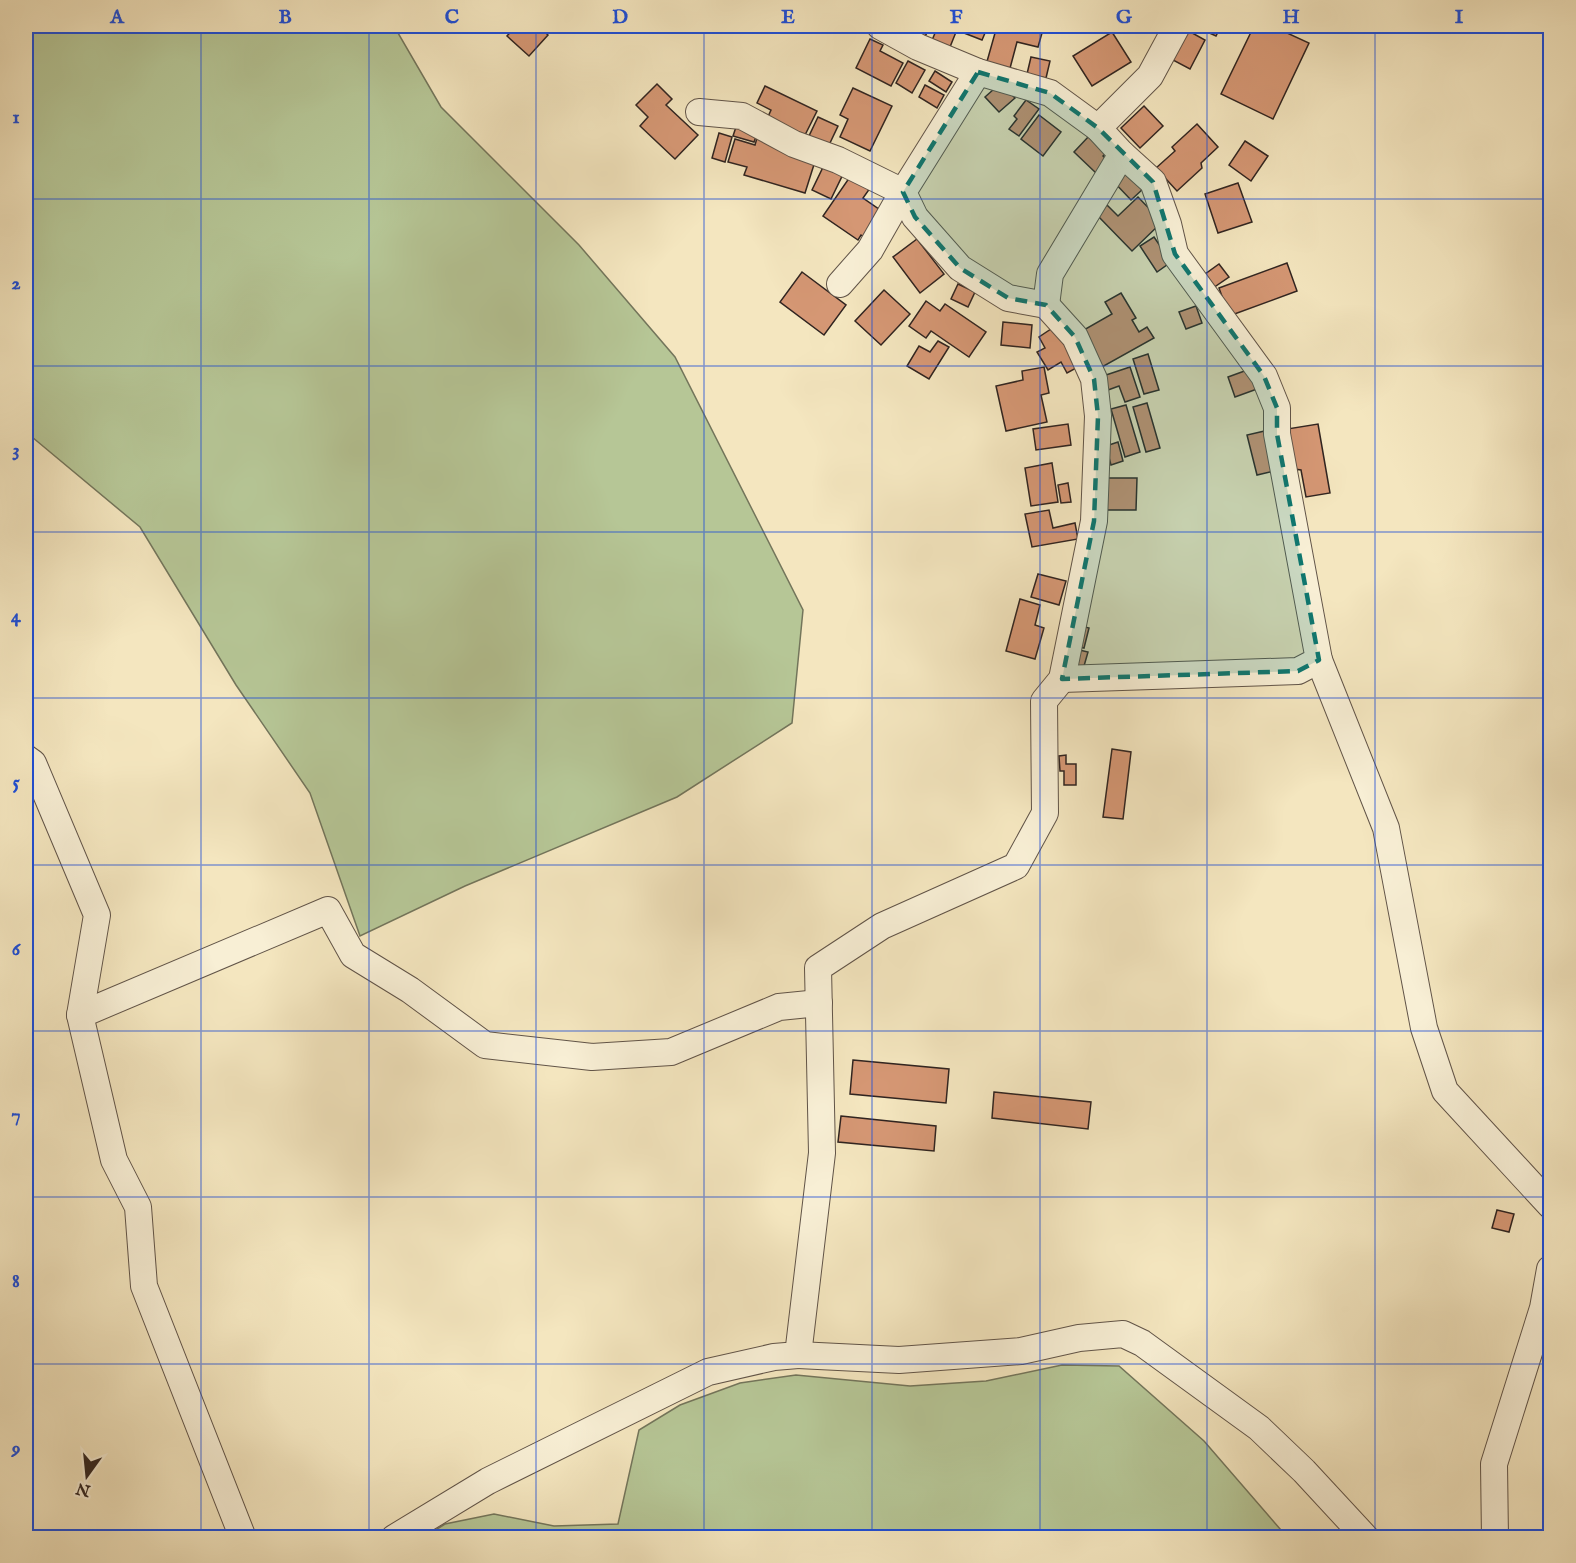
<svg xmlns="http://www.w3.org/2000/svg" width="1576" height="1563" font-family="'IM FELL English',serif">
	<rect width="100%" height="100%" fill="#f4e6bf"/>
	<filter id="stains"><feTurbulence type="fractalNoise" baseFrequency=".00333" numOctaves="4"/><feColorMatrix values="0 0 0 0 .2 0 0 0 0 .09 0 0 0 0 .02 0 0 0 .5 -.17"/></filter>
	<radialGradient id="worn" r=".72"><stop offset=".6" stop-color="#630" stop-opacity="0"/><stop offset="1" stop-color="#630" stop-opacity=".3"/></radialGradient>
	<!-- green -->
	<g fill="#b6c696" stroke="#73755b" stroke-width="1.5">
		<path d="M26 26H394L441 107 579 245 675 357 803 610 792 723 677 797 465 886 360 936 310 793 236 685 140 527 26 432Z"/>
		<path d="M1062 1365 1119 1366 1204 1441 1287 1537H424L445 1524 494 1514 554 1526 618 1524 639 1430 680 1405 740 1383 796 1375 910 1386 986 1381Z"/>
	</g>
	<!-- building -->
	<g fill="#d59774" stroke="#302420" stroke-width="1.5">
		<path d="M492 26H504L500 31Z"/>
		<path d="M516 26H538L548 35 529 56 507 36Z"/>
		<path d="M907 26H931L924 38 906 27Z"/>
		<path d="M938 26 958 27 948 52 930 45Z"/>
		<path d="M962 26H988L982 40 959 31Z"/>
		<path d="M997 26H1044L1038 47 1017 42 1009 72 986 65Z"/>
		<path d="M1194 26H1221L1216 36Z"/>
		<path d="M1254 26H1272L1309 43 1273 119 1221 94Z"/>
		<path d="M1185 29 1205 40 1190 69 1171 59Z"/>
		<path d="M1112 32 1131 62 1092 86 1073 56Z"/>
		<path d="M870 39 883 45 880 51 903 63 891 86 856 68Z"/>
		<path d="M1031 57 1050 61 1046 78 1027 74Z"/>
		<path d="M908 61 925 70 912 93 896 83Z"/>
		<path d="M935 71 952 82 946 92 929 81Z"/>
		<path d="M657 84 672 99 666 105 698 135 675 159 640 126 648 117 636 105Z"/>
		<path d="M925 85 944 95 937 108 919 97Z"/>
		<path d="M765 86 817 111 804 137 767 119 771 110 757 103Z"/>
		<path d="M853 88 892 106 870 151 840 137 848 119 840 115Z"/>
		<path d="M994 89 1010 93 1015 98 999 112 985 97Z"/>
		<path d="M1026 100 1039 109 1019 136 1009 129 1017 119 1014 116Z"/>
		<path d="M1144 106 1163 126 1140 148 1121 128Z"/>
		<path d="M1039 115 1061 132 1043 156 1021 139Z"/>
		<path d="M818 117 838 126 829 145 809 136Z"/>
		<path d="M738 121 759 128 754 142 733 136Z"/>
		<path d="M1197 124 1218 147 1201 163 1202 168 1177 191 1156 168 1175 151 1172 147Z"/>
		<path d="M719 133 732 137 725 162 712 158Z"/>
		<path d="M1089 136 1107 152 1103 156 1108 161 1096 173 1074 152Z"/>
		<path d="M757 138 817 155 805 193 744 175 747 167 728 162 735 139 755 145Z"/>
		<path d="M1245 141 1268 156 1251 181 1229 165Z"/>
		<path d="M827 159 846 168 831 199 812 190Z"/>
		<path d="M1125 168 1144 188 1131 200 1112 180Z"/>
		<path d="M854 171 873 184 863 198 886 214 868 240 861 235 858 240 823 216Z"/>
		<path d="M1238 183 1252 222 1218 233 1205 194Z"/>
		<path d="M1138 197 1162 222 1132 251 1097 215 1107 205 1118 216Z"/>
		<path d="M1154 237 1171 262 1157 272 1140 246Z"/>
		<path d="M917 239 944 274 920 293 893 257Z"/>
		<path d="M1287 263 1297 291 1229 316 1219 288Z"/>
		<path d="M1219 264 1229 277 1210 290 1201 277Z"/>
		<path d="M802 272 846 305 824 335 780 302Z"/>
		<path d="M958 284 975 292 968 307 951 299Z"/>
		<path d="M884 290 910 314 881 345 855 321Z"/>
		<path d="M1121 293 1136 318 1132 320 1139 332 1147 327 1154 338 1102 367 1082 331 1112 314 1105 302Z"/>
		<path d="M926 301 940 311 945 304 986 332 969 357 931 331 926 338 909 326Z"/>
		<path d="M1196 306 1202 323 1186 329 1179 312Z"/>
		<path d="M1003 322 1032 325 1030 348 1001 345Z"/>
		<path d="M1054 327 1078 367 1067 373 1061 362 1048 370 1037 352 1045 348 1039 337Z"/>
		<path d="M938 341 949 347 929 379 907 366 919 346 930 352Z"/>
		<path d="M1148 354 1159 390 1144 394 1133 359Z"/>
		<path d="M1044 367 1049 393 1041 395 1047 422 1006 431 996 386 1023 380 1022 371Z"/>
		<path d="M1130 367 1140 397 1125 402 1119 386 1108 390 1103 376Z"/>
		<path d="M1250 369 1257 389 1235 397 1228 377Z"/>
		<path d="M1147 403 1160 448 1146 452 1133 407Z"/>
		<path d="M1126 405 1140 452 1125 457 1111 409Z"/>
		<path d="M1068 424 1071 445 1036 450 1033 429Z"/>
		<path d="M1318 424 1330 493 1306 497 1301 470 1294 469 1287 429Z"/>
		<path d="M1269 430 1278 470 1257 475 1247 435Z"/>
		<path d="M1118 442 1123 461 1111 465 1106 446Z"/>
		<path d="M1052 463 1058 502 1031 506 1025 468Z"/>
		<path d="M1106 478H1137L1136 510H1106Z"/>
		<path d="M1068 483 1071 502 1061 503 1058 485Z"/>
		<path d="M1049 510 1053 528 1075 523 1078 539 1032 547 1025 514Z"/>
		<path d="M1038 574 1066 581 1059 605 1031 597Z"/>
		<path d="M1020 599 1040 605 1035 625 1044 628 1035 659 1006 651Z"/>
		<path d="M1077 625 1089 628 1084 648 1071 645Z"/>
		<path d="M1071 648 1088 652 1082 673 1066 668Z"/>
		<path d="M1112 749 1131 752 1123 819 1103 817Z"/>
		<path d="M1066 755V764H1076V785H1064V771H1060L1059 756Z"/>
		<path d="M853 1060 949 1069 946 1103 850 1094Z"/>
		<path d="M994 1092 1091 1102 1088 1129 992 1118Z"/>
		<path d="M841 1116 936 1126 934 1151 838 1142Z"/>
		<path d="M1497 1210 1514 1214 1509 1232 1492 1228Z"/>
	</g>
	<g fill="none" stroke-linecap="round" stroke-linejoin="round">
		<defs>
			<g id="minor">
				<path d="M880 26 918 47 978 72 1050 93 1098 128 1122 154 1153 182 1168 224 1175 254 1264 376 1277 408V434L1319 660 1298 671 1062 679"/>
				<path d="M699 112 742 116 794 144 838 160 903 192 870 250 840 284"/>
				<path d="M1098 128 1150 76 1177 26"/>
				<path d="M1046 305 1050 274 1122 154"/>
				<path d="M1319 660 1386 828 1424 1028 1445 1091 1550 1205"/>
				<path d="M26 758 33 763 97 915 80 1015 114 1160 138 1207 144 1286 243 1538"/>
				<path d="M80 1015 328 910 353 955 410 990 485 1045 592 1057 671 1052 779 1007 819 1003"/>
				<path d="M798 1355 899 1360 1021 1351 1079 1338 1123 1334 1142 1343 1259 1428 1304 1471 1366 1538"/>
				<path d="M394 1538 488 1481 708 1372 774 1357 798 1355 822 1153 818 968 882 926 1016 866 1045 813 1044 701 1062 679 1094 521 1098 416 1094 379 1075 337 1046 305 1008 298 960 268 915 217 903 192 978 72"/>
				<path d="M1495 1538 1494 1464 1543 1308 1550 1269"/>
			</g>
		</defs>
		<!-- minor casing -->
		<use href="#minor" stroke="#615448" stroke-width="28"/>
		<!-- minor -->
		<use href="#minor" stroke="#f8efd5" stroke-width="26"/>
	</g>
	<!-- marked area -->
	<path fill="#0f766e" fill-opacity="0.2" stroke="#0f766e" stroke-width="4.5" stroke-dasharray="12 8" stroke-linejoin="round" d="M978 72 1050 93 1098 128 1153 182 1175 254 1264 376 1277 408V434L1319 660 1298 671 1062 679 1094 521 1098 416 1094 379 1075 337 1046 305 1008 298 960 268 915 217 903 192Z"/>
	<!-- grid -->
	<path fill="none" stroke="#1d4ed8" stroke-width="1.5" stroke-opacity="0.55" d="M201 26V1538M369 26V1538M536 26V1538M704 26V1538M872 26V1538M1040 26V1538M1207 26V1538M1375 26V1538M26 199H1550M26 366H1550M26 532H1550M26 698H1550M26 865H1550M26 1031H1550M26 1197H1550M26 1364H1550"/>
	<!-- margin -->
	<rect width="1576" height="1563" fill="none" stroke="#f4e6bf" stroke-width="66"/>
	<!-- north arrow -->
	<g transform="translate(87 1476) rotate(195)" stroke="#f8efd5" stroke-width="4.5" paint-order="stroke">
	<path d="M0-4.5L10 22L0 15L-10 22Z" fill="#302420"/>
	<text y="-9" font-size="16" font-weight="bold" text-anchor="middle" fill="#302420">N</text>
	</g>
	<rect x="33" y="33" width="1510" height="1497" fill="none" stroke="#1d4ed8" stroke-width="2"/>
	<g font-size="20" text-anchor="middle" font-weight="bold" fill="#1d4ed8">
		<text x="117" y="23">A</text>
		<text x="285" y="23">B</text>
		<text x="452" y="23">C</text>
		<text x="620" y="23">D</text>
		<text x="788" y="23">E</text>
		<text x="956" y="23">F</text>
		<text x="1124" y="23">G</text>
		<text x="1291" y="23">H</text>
		<text x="1459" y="23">I</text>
		<text x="16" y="123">1</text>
		<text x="16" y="289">2</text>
		<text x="16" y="456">3</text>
		<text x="16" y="622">4</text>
		<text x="16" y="788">5</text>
		<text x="16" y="955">6</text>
		<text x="16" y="1121">7</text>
		<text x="16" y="1287">8</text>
		<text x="16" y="1454">9</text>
	</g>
	<rect width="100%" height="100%" filter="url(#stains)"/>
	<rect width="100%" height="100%" fill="url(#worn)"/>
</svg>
